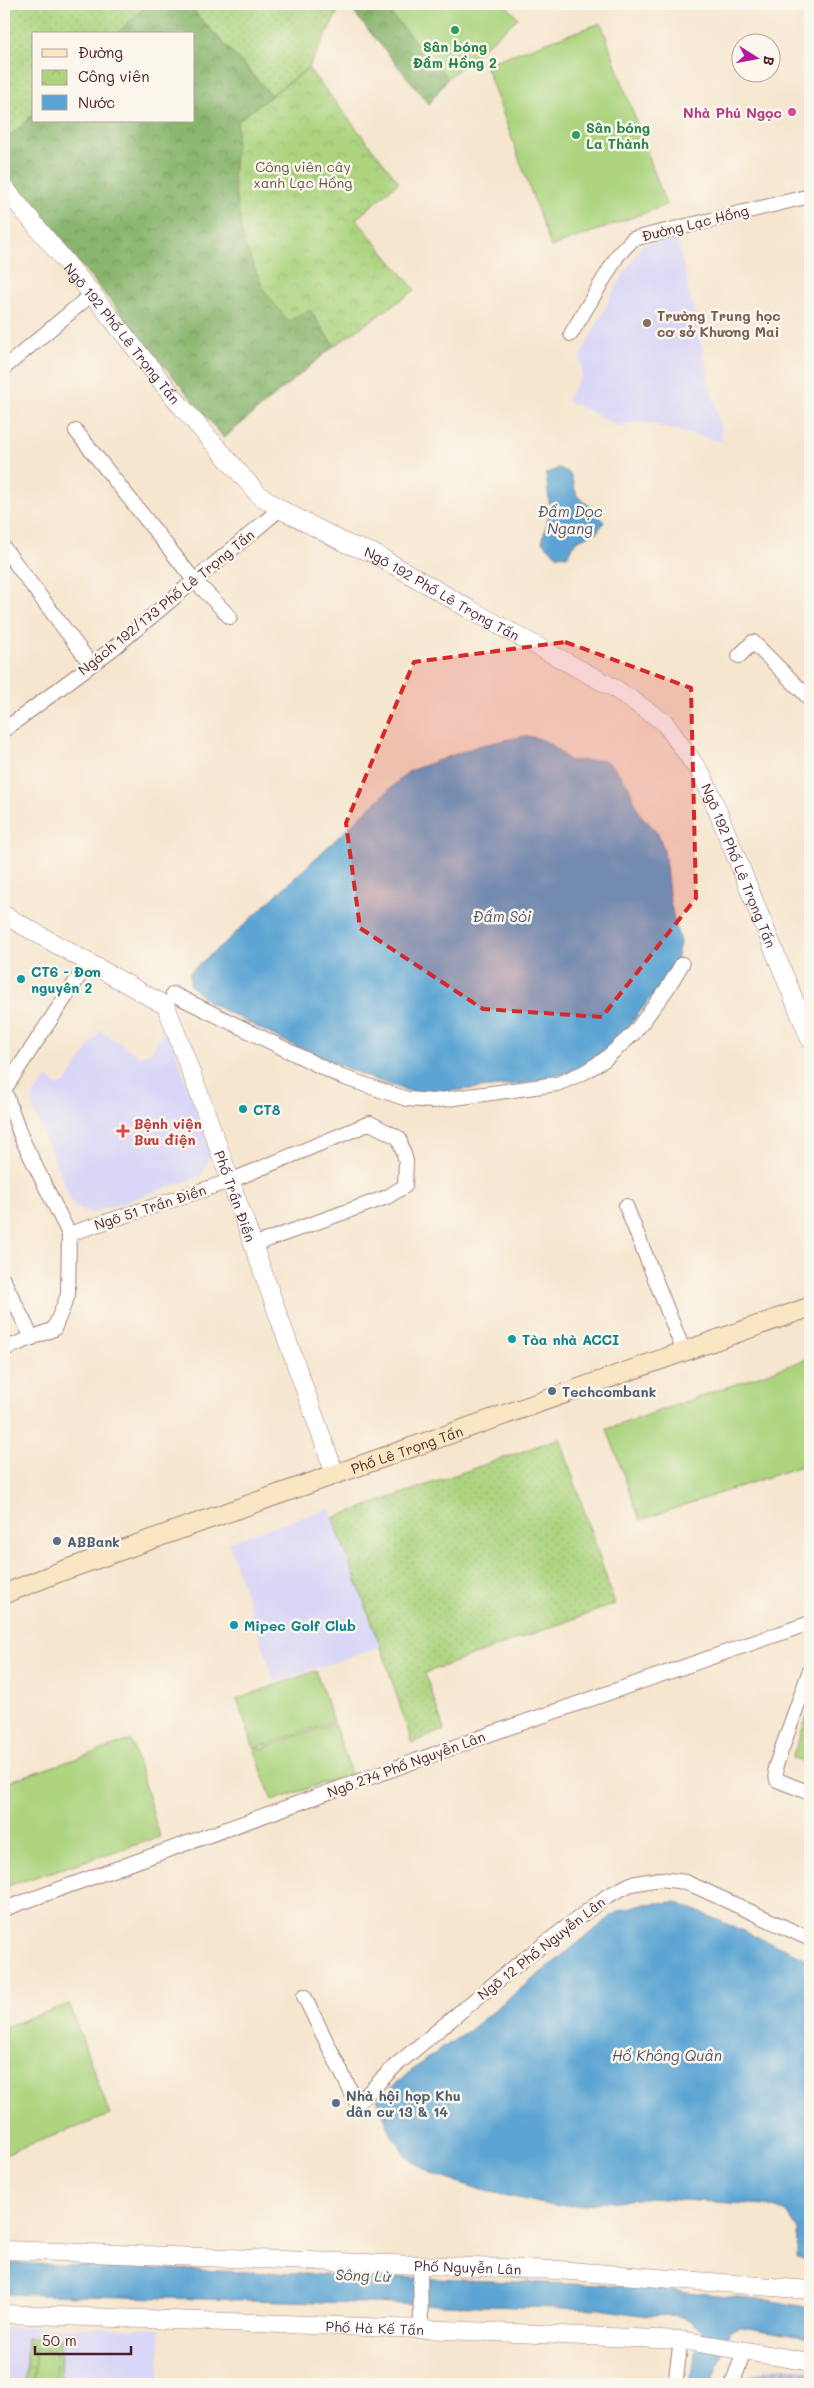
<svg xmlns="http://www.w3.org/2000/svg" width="814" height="2388" font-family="Mali,sans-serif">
	<defs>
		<pattern id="industrial-grid" width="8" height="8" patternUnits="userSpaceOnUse" patternTransform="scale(1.25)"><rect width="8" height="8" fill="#c0c2dd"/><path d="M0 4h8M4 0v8" fill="none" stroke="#a6a6be"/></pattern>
		<pattern id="grass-dots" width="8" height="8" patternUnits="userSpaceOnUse" patternTransform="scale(1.25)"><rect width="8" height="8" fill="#acd47f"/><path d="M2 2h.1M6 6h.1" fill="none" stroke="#96b66e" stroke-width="1.8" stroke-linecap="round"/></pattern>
		<pattern id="forest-crowns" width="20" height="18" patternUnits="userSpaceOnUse" patternTransform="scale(1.25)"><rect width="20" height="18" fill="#89b66e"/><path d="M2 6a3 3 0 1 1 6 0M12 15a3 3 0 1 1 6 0" fill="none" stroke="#72935b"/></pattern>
		<pattern id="park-crowns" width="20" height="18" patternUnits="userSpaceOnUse" patternTransform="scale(1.25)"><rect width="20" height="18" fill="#acd47f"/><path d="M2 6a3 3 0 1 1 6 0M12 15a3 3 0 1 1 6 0" fill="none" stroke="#96b66e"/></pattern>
	</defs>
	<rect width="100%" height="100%" fill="#fbf7ec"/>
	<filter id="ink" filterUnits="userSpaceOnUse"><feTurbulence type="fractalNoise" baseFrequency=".02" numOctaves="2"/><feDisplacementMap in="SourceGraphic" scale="10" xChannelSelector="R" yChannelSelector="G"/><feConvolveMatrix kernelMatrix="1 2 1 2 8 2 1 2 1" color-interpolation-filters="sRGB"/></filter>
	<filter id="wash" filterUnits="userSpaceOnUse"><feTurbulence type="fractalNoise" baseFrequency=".0096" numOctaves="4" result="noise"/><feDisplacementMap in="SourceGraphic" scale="20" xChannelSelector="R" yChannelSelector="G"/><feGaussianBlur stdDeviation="1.12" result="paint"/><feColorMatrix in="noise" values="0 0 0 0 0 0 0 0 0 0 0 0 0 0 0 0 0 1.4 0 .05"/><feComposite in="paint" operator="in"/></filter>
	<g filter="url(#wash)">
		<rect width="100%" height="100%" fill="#f6e6cf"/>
		<!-- built -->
		<g fill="#d9d6f7">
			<path d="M677 239 720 426 723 442 639 421 620 427 566 400 582 375 580 357 615 289 642 245Z"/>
			<path d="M164 1029 169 1031 211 1154 201 1176 92 1213 74 1207 33 1109V1096L47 1078 59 1086 65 1084 100 1030 140 1056 151 1052Z"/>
			<path d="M330 1508 381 1647 275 1682 228 1542Z"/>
			<path d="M4 2327 161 2329 159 2384H4Z"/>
		</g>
		<!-- industrial -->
		<path fill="url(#industrial-grid)" d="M779 2366 810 2371V2384H741L743 2378Z"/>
		<!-- grass -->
		<g fill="url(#grass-dots)" stroke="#7b7a55">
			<path d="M4 4H148L117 34H34V114L4 142Z"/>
			<path d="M187 4H342L308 68 271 95Z"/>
			<path d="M560 1438 615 1604 425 1673 444 1730 412 1743 381 1647 333 1518Z"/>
		</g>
		<!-- forest -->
		<g fill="url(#forest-crowns)" stroke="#6a6a4c">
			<path d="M148 4H187L271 95 238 121 288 320 310 310 334 346 224 438 4 172V142L34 114V121H194V34H117Z"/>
			<path d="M347 4H382L448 78 429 104Z"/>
		</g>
		<!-- park -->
		<g fill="url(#park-crowns)" stroke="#7b7a55">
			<path d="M308 68 399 182 356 219 415 290 334 346 310 310 288 321 264 290 243 241 233 178 238 121Z"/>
			<path d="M27 2338 61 2339 60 2384H25Z"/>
		</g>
		<!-- pitch -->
		<g fill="#acd47f" stroke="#7b7a55">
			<path d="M382 4H505L518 18 448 78Z"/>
			<path d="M601 23 666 205 551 247 485 64Z"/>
			<path d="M810 1358V1463L640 1520 607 1429Z"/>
			<path d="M316 1671 333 1721 254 1749 237 1699Z"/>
			<path d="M810 1709V1765L792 1758Z"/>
			<path d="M334 1723 351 1773 272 1801 255 1751Z"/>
			<path d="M131 1740 160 1837 4 1887V1783Z"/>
			<path d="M69 2004 110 2115 4 2154V2027Z"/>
			<path d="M35 2350 56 2351 55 2384H34Z"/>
		</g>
		<!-- water -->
		<g fill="#5ca4d3" stroke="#53627f">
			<path d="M559 468 570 473 577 496 597 512 604 522 597 532 576 541 567 556 557 555 542 542 550 510 546 474Z"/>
			<path d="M524 736C548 738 552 746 570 761L604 760 614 767 628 785 639 813 658 833 664 850 670 902 680 943 675 965 665 979 620 1038 594 1059 568 1073 521 1084 418 1094 367 1077 284 1041 208 1002 190 985V972L227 941 409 771 478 746Z"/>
			<path d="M676 1902 810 1960V2260L797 2258 798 2230 787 2213 765 2205 647 2198 557 2207 482 2190 433 2174 411 2160 393 2138 377 2099 425 2060 468 2031 618 1911 642 1904Z"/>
			<path d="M4 2263 626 2286 768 2300 810 2308V2338L741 2327 731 2330 712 2384H688L702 2331 689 2320 676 2315 648 2316 599 2309 4 2294Z"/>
		</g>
	</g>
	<g filter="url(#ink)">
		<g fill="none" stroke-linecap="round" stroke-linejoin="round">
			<defs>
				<g id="minor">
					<path d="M571 334 618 255 633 239 810 196"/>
					<path d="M4 368 92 294"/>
					<path d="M76 431 194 580 230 617"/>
					<path d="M4 548 90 663"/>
					<path d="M739 656 753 642 810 699"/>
					<path d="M4 730 115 647 280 509"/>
					<path d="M173 994 342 1077 407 1099 433 1101 557 1084 583 1073 604 1060 634 1033 667 989 682 964"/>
					<path d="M4 1089 22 1139 69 1234 68 1295 54 1329 9 1347 4 1346"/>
					<path d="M4 1090 88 963"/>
					<path d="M626 1206 684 1352"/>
					<path d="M69 1234 230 1181 370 1123 399 1138 406 1161 405 1186 387 1197 253 1245"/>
					<path d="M4 1281 32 1338"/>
					<path d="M810 1670 775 1768 777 1780 810 1793"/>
					<path d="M4 1909 493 1733 810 1623"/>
					<path d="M304 1996 357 2104 395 2066 518 1964 607 1896 631 1884 660 1879 686 1882 810 1939"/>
					<path d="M420 2266 421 2329"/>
					<path d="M675 2384 681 2340"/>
					<path d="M732 2384 744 2352"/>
				</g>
				<g id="tertiary">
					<path id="s1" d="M4 187 92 294 181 406 258 494 280 509 347 544 373 553 469 609 614 688 664 722 702 775 709 790 810 1039"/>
					<path id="s2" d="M4 915 166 1006 200 1096 335 1474"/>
					<path id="s3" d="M4 2250 558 2270 810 2290"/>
					<path id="s4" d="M4 2314 421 2329 681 2340 810 2362"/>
				</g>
				<g id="secondary">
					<path id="s5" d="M4 1594 62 1571 268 1498 810 1307"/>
				</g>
			</defs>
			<!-- minor casing -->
			<use href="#minor" stroke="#a0827d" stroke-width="16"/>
			<!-- tertiary casing -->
			<use href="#tertiary" stroke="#a0827d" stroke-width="19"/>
			<!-- secondary casing -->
			<use href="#secondary" stroke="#a0827d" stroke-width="21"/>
			<!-- minor -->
			<use href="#minor" stroke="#fff" stroke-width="14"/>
			<!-- tertiary -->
			<use href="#tertiary" stroke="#fff" stroke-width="18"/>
			<!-- secondary -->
			<use href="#secondary" stroke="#f9e7c3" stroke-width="19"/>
		</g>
	</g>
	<!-- marked area -->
	<path fill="#d62828" fill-opacity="0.2" stroke="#d62828" stroke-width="4" stroke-dasharray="10 6" stroke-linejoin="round" d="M565 642 691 688 696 898 602 1017 483 1009 360 928 346 823 414 662Z"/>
	<!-- markers -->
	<g fill="#2e9e5b" stroke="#fbf7ec" stroke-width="2">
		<circle cx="455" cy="30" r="5"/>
		<circle cx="576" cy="135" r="5"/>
	</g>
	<circle fill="#d1479c" stroke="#fbf7ec" stroke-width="2" cx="792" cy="112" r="5"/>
	<circle fill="#8d6e63" stroke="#fbf7ec" stroke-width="2" cx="647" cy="323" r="5"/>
	<g fill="#0f9aa8" stroke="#fbf7ec" stroke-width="2">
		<circle cx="21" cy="979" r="5"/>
		<circle cx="243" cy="1109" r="5"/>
		<circle cx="512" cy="1339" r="5"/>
		<circle cx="234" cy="1625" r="5"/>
	</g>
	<path fill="#e0444e" stroke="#fbf7ec" stroke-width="2" d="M120.5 1123.5h5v5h5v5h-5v5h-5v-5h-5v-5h5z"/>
	<g fill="#5c6f8a" stroke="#fbf7ec" stroke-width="2">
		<circle cx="552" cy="1391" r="5"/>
		<circle cx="57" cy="1541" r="5"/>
		<circle cx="336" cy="2103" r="5"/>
	</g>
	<g text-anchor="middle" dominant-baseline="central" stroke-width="5" stroke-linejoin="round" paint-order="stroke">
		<!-- leisure labels -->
		<g font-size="14" font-weight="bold" fill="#27864d" stroke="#fbf7ec">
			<text x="455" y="46">Sân bóng<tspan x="455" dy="16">Đầm Hồng 2</tspan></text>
			<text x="586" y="127" text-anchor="start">Sân bóng<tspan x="586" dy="16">La Thành</tspan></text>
		</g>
		<!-- hotel labels -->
		<g font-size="14" font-weight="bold" fill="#b23c85" stroke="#fbf7ec" text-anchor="end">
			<text x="782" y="112">Nhà Phú Ngọc</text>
		</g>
		<!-- park labels -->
		<g font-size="14" fill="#675544" stroke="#fbf7ec">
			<text x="303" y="166">Công viên cây<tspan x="303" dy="16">xanh Lạc Hồng</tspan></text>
		</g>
		<!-- street labels -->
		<g font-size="14" fill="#4a1f2b" stroke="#fbf7ec">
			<text transform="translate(695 223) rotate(-14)">Đường Lạc Hồng</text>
			<text stroke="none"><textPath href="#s1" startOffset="188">Ngõ 192 Phố Lê Trọng Tấn</textPath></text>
			<text stroke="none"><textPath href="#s1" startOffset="608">Ngõ 192 Phố Lê Trọng Tấn</textPath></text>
			<text transform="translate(166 602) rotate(-39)">Ngách 192/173 Phố Lê Trọng Tấn</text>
			<text stroke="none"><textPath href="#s1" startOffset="1028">Ngõ 192 Phố Lê Trọng Tấn</textPath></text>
			<text stroke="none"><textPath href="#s2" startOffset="388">Phố Trần Điền</textPath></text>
			<text transform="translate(150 1207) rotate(-18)">Ngõ 51 Trần Điền</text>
			<text stroke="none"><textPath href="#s5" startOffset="428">Phố Lê Trọng Tấn</textPath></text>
			<text transform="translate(406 1764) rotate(-20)">Ngõ 274 Phố Nguyễn Lân</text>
			<text transform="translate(541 1948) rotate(-38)">Ngõ 12 Phố Nguyễn Lân</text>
			<text stroke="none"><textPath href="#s3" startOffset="464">Phố Nguyễn Lân</textPath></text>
			<text stroke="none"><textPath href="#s4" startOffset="371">Phố Hà Kế Tấn</textPath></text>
		</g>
		<!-- education labels -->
		<g font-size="14" font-weight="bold" fill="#785e54" stroke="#fbf7ec" text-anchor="start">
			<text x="657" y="315">Trường Trung học<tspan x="657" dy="16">cơ sở Khương Mai</tspan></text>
		</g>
		<!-- culture labels -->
		<g font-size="14" font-weight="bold" fill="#0d838f" stroke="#fbf7ec" text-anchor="start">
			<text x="31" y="971">CT6 - Đơn<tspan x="31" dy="16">nguyên 2</tspan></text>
			<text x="253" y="1109">CT8</text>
			<text x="522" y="1339">Tòa nhà ACCI</text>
			<text x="244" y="1625">Mipec Golf Club</text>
		</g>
		<!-- health labels -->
		<g font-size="14" font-weight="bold" fill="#be3a42" stroke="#fbf7ec" text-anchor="start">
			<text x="134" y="1123">Bệnh viện<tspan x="134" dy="16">Bưu điện</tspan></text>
		</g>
		<!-- service labels -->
		<g font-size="14" font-weight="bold" fill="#4e5e75" stroke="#fbf7ec" text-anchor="start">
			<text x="562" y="1391">Techcombank</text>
			<text x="67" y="1541">ABBank</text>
			<text x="346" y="2095">Nhà hội họp Khu<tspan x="346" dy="16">dân cư 13 &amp; 14</tspan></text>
		</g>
		<!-- water labels -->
		<g font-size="15" font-style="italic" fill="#51546e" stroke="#fbf7ec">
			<text x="570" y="511">Đầm Dọc<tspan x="570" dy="17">Ngang</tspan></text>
			<text x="502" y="916">Đầm Sòi</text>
			<text x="667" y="2055">Hồ Không Quân</text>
			<text transform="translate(363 2275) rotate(2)">Sông Lừ</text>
		</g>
	</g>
	<!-- margin -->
	<rect width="814" height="2388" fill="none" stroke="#fbf7ec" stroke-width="20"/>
	<!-- legend -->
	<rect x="32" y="32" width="162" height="90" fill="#fbf7ec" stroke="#b4a19f"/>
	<rect x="42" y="49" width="25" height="8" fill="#f9e7c3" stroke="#b4a19f"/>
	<text x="78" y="58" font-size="15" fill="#4a1f2b">Đường</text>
	<rect x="42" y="70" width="25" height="15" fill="url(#park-crowns)" stroke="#b4a19f"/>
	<text x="78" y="82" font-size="15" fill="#4a1f2b">Công viên</text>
	<rect x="42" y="95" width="25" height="15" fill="#5ca4d3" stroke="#b4a19f"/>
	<text x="78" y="108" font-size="15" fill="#4a1f2b">Nước</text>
	<!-- north arrow -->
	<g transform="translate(756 58) rotate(101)"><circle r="24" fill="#fbf7ec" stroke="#b4a19f"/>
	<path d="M0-4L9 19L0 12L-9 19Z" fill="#b5179e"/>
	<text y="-8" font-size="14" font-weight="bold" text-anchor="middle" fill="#4a1f2b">B</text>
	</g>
	<!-- scale -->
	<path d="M35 2346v8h96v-8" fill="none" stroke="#4a1f2b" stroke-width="2.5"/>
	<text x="42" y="2346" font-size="15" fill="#4a1f2b" stroke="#fbf7ec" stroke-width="4" paint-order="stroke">50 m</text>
</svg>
